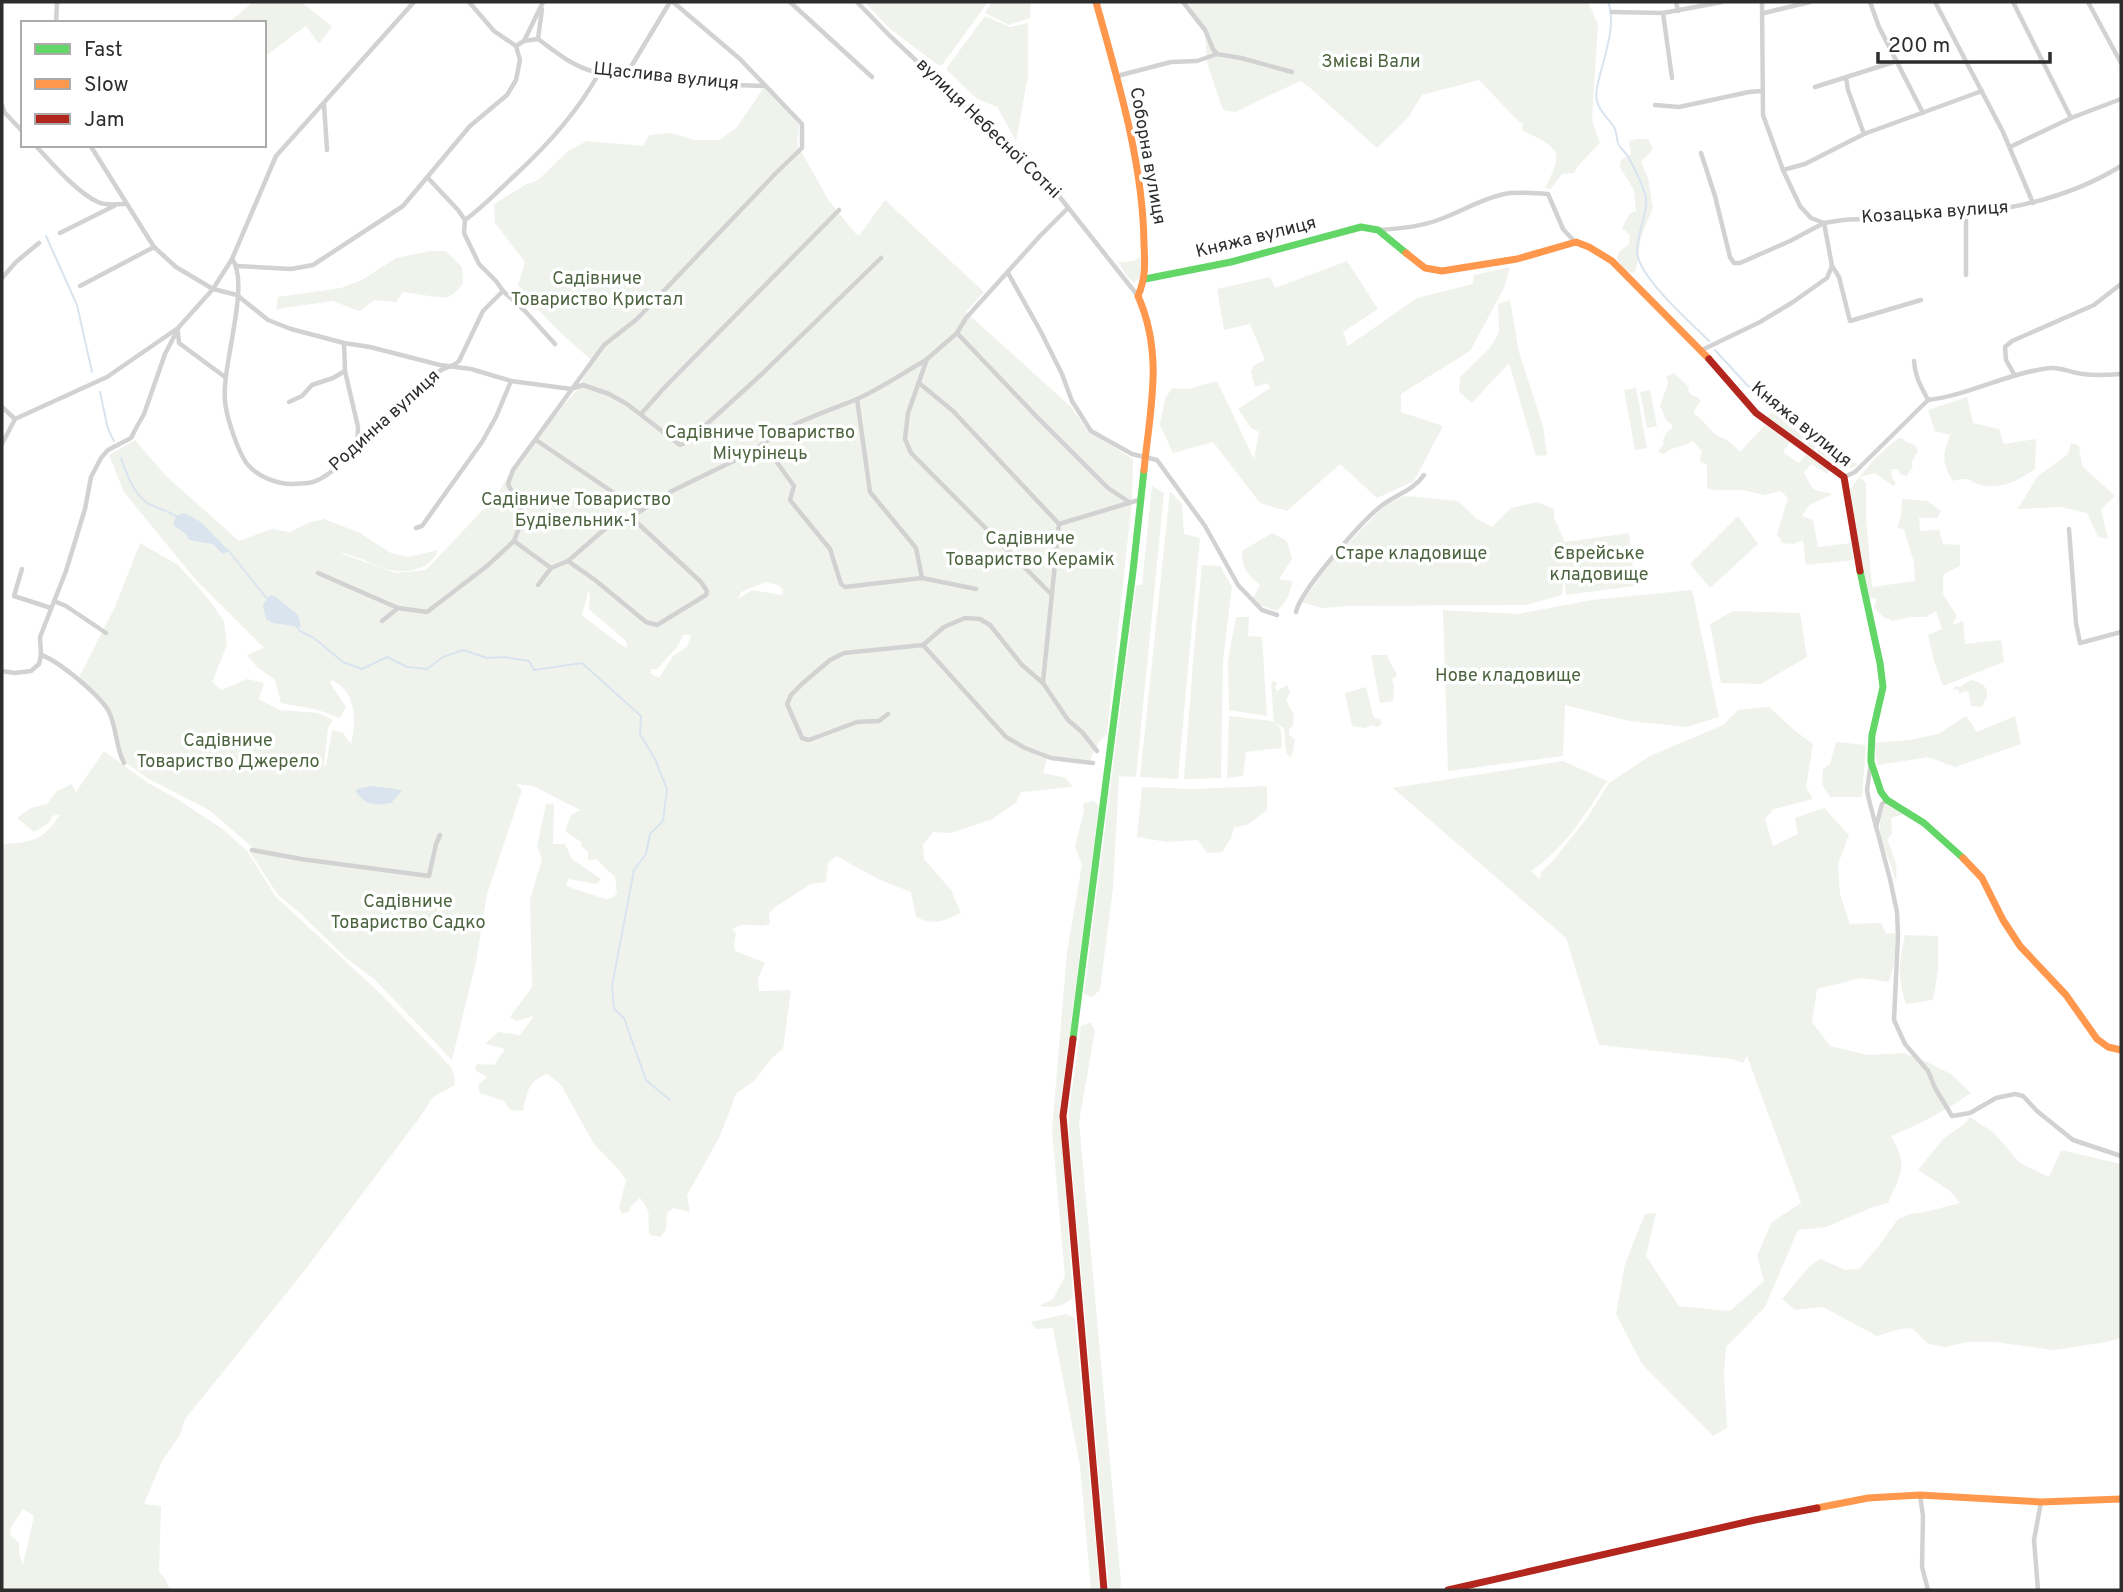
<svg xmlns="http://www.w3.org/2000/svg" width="2123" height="1592" font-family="Overpass,sans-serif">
	<rect width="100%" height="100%" fill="#fff"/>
	<!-- green -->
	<g fill="#eff3ec" fill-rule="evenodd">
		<path d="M253 2H302L332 27 319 44 306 26 264 57V23H232L233 19Z"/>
		<path d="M865 2H988L942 65H938L889 28Z"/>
		<path d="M992 2H1031L1030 18 1009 25 985 13Z"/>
		<path d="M1187 2H1588L1598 24 1592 120 1600 143 1577 167 1574 173 1562 174 1551 189 1545 188C1565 149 1559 149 1522 130L1523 123 1519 122 1479 80 1422 95 1408 118 1377 148 1309 87 1300 81 1235 112 1223 110 1207 63 1205 30Z"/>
		<path d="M985 16 1010 27 1028 23V76L1016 141 997 107 976 98 946 69Z"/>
		<path d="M765 86 799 125 797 144 829 201 856 234 858 236 861 233 885 200 984 292 966 312 1071 407 1088 431 1133 459 1132 500 1107 733 1099 742 1090 760 1048 756 1043 773 1066 778 1073 787 1021 792 1016 803 992 819 951 833 933 832 923 845 924 859 951 890 961 913C943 921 935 926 916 917L911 892 880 880 836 856 828 863 826 882 811 884 775 907 769 913 770 924C757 929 745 920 732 929L736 933 734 945 735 951 765 963 758 978 759 991 791 990 783 1049 772 1058 755 1080 736 1094 720 1136 687 1195 690 1212 673 1208 667 1213 666 1230 660 1237 650 1235C645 1217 655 1216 640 1198L631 1206 629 1212 622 1214 619 1208 626 1180 620 1171 594 1144 561 1085 547 1074C527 1082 527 1093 523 1111L510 1110 504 1101 480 1093 478 1085 487 1077 475 1070 477 1064 494 1065 505 1049 485 1044 498 1032 520 1035 534 1016 517 1021 510 1017 532 987 530 900 542 859 537 846 546 804H554L553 844H565L572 859 601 879 597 884 568 879 566 886 605 899 612 898 617 893 615 877 596 859 588 861V852L581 846V842L565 831 571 815 580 810 533 786 516 784 522 790 487 894 476 962 452 1060 374 979 346 958 300 913 278 895 249 851 252 847 209 810 147 778 125 762 110 711 77 681 115 607 140 543 178 565 206 596 224 621 227 645 212 682 221 690 247 679 264 683 259 699 279 710 318 713 333 720 328 728 324 765 326 766 332 730 343 733 351 744C357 720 356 692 332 680L330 683 346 707 340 718 318 710 281 703 275 680 256 666 247 655 264 648 195 579 124 492 109 455 135 440 166 476 239 541 272 529 290 532 308 523 324 519 360 533 391 553 409 557 438 550C433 566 413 573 397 571 378 569 357 554 340 553L396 573 426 570 497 495 510 473 556 413 580 387 584 377 594 362C566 339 540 314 518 285L525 262 495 223 494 204 525 185 538 180 568 151 587 141 643 146 649 135 671 133 694 140H720L737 127ZM766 582 778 585 783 590 782 595 752 590 738 599 741 592ZM588 592 590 594 589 609 626 641 627 648 618 643 582 615ZM683 635H691L687 647 673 656 659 678 650 673 652 669H657L678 646Z"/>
		<path d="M1638 139H1648L1653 149 1641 162 1648 178 1653 208 1641 237 1636 270 1633 273 1626 271 1617 259 1619 252 1629 244 1630 235 1622 228 1630 213 1636 211 1634 190 1620 167 1621 160 1631 154 1629 141Z"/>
		<path d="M431 251H446L462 267 463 284C460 287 455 294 450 296 444 300 413 293 403 292L396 302 375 300 359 311 333 301 276 309 278 297 341 288 362 280 396 258Z"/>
		<path d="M1140 257 1142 260 1140 277 1134 283 1127 276 1118 262 1134 261Z"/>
		<path d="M1347 261 1378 309 1343 332 1348 346 1417 298 1473 284 1474 275 1510 267 1504 288 1470 351 1401 394V412L1443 426 1414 481 1377 498 1340 464 1287 511 1260 503 1213 442 1173 453 1160 425 1165 399 1172 388 1188 389 1217 381 1254 459 1259 432 1251 428 1238 409 1270 388 1267 383 1255 387 1251 372 1254 365 1265 360 1250 324 1224 330 1217 289 1270 277 1275 288Z"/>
		<path d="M1510 300 1519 352 1543 426 1547 455 1536 456 1509 363 1472 403 1459 392 1460 377 1490 348 1499 332 1498 304Z"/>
		<path d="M1674 373 1689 387 1688 390 1691 395 1697 397 1701 401 1695 409 1694 414C1704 420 1708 428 1716 435 1719 437 1723 438 1727 440 1732 444 1736 448 1740 452L1765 425 1790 442 1783 452 1799 463 1806 454 1830 470 1827 474 1811 464 1804 472C1814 494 1812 489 1833 494L1809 505 1802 516 1813 520 1818 547 1851 543 1853 560 1806 565 1803 540 1793 544 1782 543 1777 534 1788 498 1781 491 1764 495 1743 490H1715L1707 488V465L1700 461 1702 451 1693 441C1684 447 1672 446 1664 454L1658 452 1664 443 1663 440 1667 432 1672 429V425L1666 420 1660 406 1668 383 1666 377Z"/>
		<path d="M1636 388 1647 448 1635 450 1624 390Z"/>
		<path d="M1650 390 1657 426 1647 428 1640 392Z"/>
		<path d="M1967 397 1973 423 1999 429 2004 444 2036 439 2035 469C2020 479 2005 488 1986 486 1970 485 1973 475 1953 481 1941 462 1943 455 1950 435L1935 431 1928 410Z"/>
		<path d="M1774 410 1789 426 1818 444 1813 450 1767 417Z"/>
		<path d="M1899 438H1902L1906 442 1915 445 1918 451 1911 463 1913 466 1907 476 1901 475 1898 469H1892L1891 475 1896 484 1893 486 1875 473 1860 477 1866 483V517L1872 587 1915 581 1914 562 1904 530 1897 527 1901 516 1902 499 1927 501 1941 511 1937 518H1919L1920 531 1939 530 1943 544 1960 545V566L1943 575V594L1957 616 1952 625 1963 621 1965 644 2001 640 2004 662 1943 686 1934 661 1928 635 1942 629 1936 611 1926 617H1911L1893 621 1883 617 1874 607 1877 599 1868 597 1866 587 1850 490C1863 471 1880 451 1899 438Z"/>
		<path d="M2071 443 2079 446 2082 466 2115 496 2101 509 2108 539 2098 537 2087 513 2061 507 2018 509 2037 477 2068 454Z"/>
		<path d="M1822 446 1858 465C1842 474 1830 460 1817 451Z"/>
		<path d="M1152 486 1164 493 1136 777 1119 776 1113 888 1100 990 1092 997 1084 994 1136 585H1142Z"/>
		<path d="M1170 491 1182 504 1184 534 1200 538 1178 779 1140 777Z"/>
		<path d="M1405 496 1458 501 1477 519 1492 527 1511 508 1537 502 1554 509V518L1565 542 1629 533 1635 586 1566 595 1564 574 1562 595 1526 605 1347 606 1322 608 1302 602 1336 556 1385 505Z"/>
		<path d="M1738 516 1758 544 1710 588 1690 564Z"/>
		<path d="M1272 533 1287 541 1292 559 1279 579 1292 581C1291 593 1286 604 1276 611L1260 605 1253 598 1260 585C1248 576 1241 566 1242 551Z"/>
		<path d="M1202 565 1220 566 1232 587 1223 660 1221 778 1184 779 1194 649Z"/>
		<path d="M1692 590 1719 717 1687 727 1629 721 1565 705 1563 756 1448 771 1443 610 1518 614 1592 600Z"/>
		<path d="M1733 611 1800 613 1807 657 1761 684 1721 683 1710 624Z"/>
		<path d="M1236 617H1249L1248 636 1262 637 1267 716 1229 710 1228 661Z"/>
		<path d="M1371 655H1387C1389 664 1395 667 1397 676L1392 679 1394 688 1393 701 1380 703Z"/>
		<path d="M1971 680C1987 683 1993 694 1981 707L1971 706 1969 693 1966 691 1960 694 1957 689 1953 690V689L1956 686 1960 687Z"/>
		<path d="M1274 681 1277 683 1275 688 1277 691 1287 685 1290 692 1286 700 1294 715 1293 726 1289 729V735L1295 739 1293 752 1290 758 1286 752 1284 728 1275 723 1281 729 1282 748 1246 752 1243 776 1227 778 1229 716 1272 721 1274 723 1271 683Z"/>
		<path d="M1366 687 1373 715 1375 719 1380 718 1382 724 1377 727 1373 725 1364 728 1352 726 1345 693Z"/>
		<path d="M1769 707 1794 730 1813 744 1806 787 1813 799 1774 809 1765 819 1773 846 1798 834 1795 818 1824 808 1849 835 1838 864 1840 894 1850 924 1881 923 1886 934 1896 933 1894 965 1889 982 1861 978 1817 989 1812 1022 1830 1046 1868 1055 1903 1053 1925 1061 1951 1074 1971 1093C1945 1111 1920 1124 1891 1136 1909 1168 1901 1171 1888 1203L1873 1207 1826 1227 1798 1230 1765 1307 1726 1347 1724 1374 1727 1428 1713 1436 1642 1364 1616 1314 1625 1264 1645 1214 1656 1213 1646 1256 1679 1306 1730 1311 1764 1281 1757 1255 1772 1222 1801 1203 1747 1056 1743 1063 1732 1059 1599 1045 1566 938 1393 788 1563 761 1607 781C1585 815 1565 848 1531 871L1540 879 1541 872 1553 861 1587 818 1609 783 1650 756 1723 725 1738 710Z"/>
		<path d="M1966 716 1977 732 2015 716 2021 744 1955 767 1928 757 1879 765 1877 764 1874 743 1910 740 1938 734Z"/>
		<path d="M1836 742 1866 745 1862 797H1830L1822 784 1823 769 1830 764Z"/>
		<path d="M104 751 148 783 174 797 224 830 247 851 276 897 382 995 451 1067 454 1075 455 1085 433 1097 420 1117 302 1274 185 1419 180 1435 162 1461 144 1504 161 1506 159 1572 166 1580 170 1590H2V844C30 843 45 840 60 814L52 816 49 823 34 832 17 818 31 808 47 804 57 791 72 784 76 792ZM23 1509 34 1516 23 1565 19 1553V1543L11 1536 10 1529Z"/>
		<path d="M1267 786V810L1247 825 1234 827 1231 838 1222 852 1207 853 1198 840 1167 842 1137 837 1142 787 1193 789Z"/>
		<path d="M1093 801 1099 805 1098 812 1060 1108 1073 1297C1064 1307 1053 1308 1039 1306L1053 1299 1065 1276 1052 1130 1067 952 1082 864 1075 847 1084 811 1083 803Z"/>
		<path d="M1887 804 1899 809 1905 814 1891 818 1892 834 1887 839C1892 852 1900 867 1895 881 1893 863 1880 847 1880 828 1879 821 1882 813 1884 806Z"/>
		<path d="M1905 935 1938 936V970L1933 1000 1906 1004C1897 975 1899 964 1905 935Z"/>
		<path d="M1090 1022 1095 1030 1079 1122 1121 1583 1120 1590H1109L1069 1133V1111L1081 1026Z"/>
		<path d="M1970 1117 1994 1133 2020 1163 2049 1177 2061 1150 2121 1164V1338L2106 1342 2054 1350 1995 1342H1967L1946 1347 1928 1344 1912 1328 1900 1329 1877 1336 1823 1307 1795 1310 1782 1299 1810 1266 1821 1259 1845 1270 1859 1269 1878 1247 1898 1219 1910 1214 1925 1212 1960 1203 1950 1191 1918 1170 1944 1138 1963 1125Z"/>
		<path d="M1066 1314 1075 1318 1100 1590H1091L1080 1466 1053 1328 1036 1329 1031 1322Z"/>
	</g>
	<!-- water -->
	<g fill="#d9e4ef">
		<path d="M184 513 201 522 229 551 223 554 213 544 189 540 185 533 173 525 176 516Z"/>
		<path d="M270 595 276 597 298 615 301 627 273 623 266 619 263 605Z"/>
		<path d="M370 786 397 789 402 791 391 803C376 806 365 805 356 792L357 789Z"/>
	</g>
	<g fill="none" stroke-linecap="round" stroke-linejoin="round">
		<!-- stream -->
		<g stroke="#d9e4ef" stroke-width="2">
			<path d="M1608 2C1617 24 1604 57 1599 79 1597 86 1595 94 1597 101 1599 111 1608 118 1614 127 1617 132 1616 137 1618 143 1620 148 1624 151 1627 155 1634 167 1641 181 1645 194 1650 207 1637 234 1637 251 1637 276 1691 323 1709 341"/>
			<path d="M46 236 77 305 92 372"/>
			<path d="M1715 350 1747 385 1769 401 1790 425 1835 451"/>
			<path d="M100 392 108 429 114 441"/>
			<path d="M121 458C127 474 132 491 146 502 154 508 167 510 176 516"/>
			<path d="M228 550 268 600"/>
			<path d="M295 624 300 631 314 638 343 662 362 669 387 657 407 667 427 669 443 657 463 650 487 658 504 657 529 661 534 670 582 663 641 716 640 734 655 759 667 789 663 821 650 834 646 854 634 870 612 986 614 1009 624 1018 646 1080 670 1100"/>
		</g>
		<!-- street -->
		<g stroke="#d2d2d2" stroke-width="4.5">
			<path d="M469 2 494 31 516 46 524 41 538 39C557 53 572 66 595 72L708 84 764 86"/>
			<path d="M790 2 872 77"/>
			<path d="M857 2 889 35 1055 191 1138 296"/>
			<path d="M1183 2 1205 30 1213 49 1217 54 1241 58 1292 72"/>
			<path d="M1676 2 1678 11"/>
			<path d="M1762 2 1763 115 1783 170 1800 206 1811 218 1824 223 1843 220C1941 215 2035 219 2121 166"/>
			<path d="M1870 2 1879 27 1923 113"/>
			<path d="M1935 2 2003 132 2033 203"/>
			<path d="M2013 2 2071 118"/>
			<path d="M2088 2 2121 63"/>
			<path d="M1612 12 1663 13"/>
			<path d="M1764 13 1810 2"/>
			<path d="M56 23 57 2"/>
			<path d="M538 39 542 9"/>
			<path d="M524 41 543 2"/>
			<path d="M626 75 670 2"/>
			<path d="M1117 76 1171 62 1197 61 1217 54"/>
			<path d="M1672 78 1663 13 1722 2"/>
			<path d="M1846 78 1848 90 1864 134"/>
			<path d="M1815 87 1897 61"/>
			<path d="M324 104 327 150"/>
			<path d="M2 105 5 113 23 132"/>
			<path d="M1655 105 1679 107 1749 92 1762 91"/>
			<path d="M35 145C52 163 76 192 98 202 106 206 117 204 126 204"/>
			<path d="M90 145 154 247 176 267 213 289 237 295 268 320 291 329 344 343 370 347 440 365 471 369 511 381 571 389 583 385 609 394 627 404 680 445 687 442 763 373 881 258"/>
			<path d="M2010 147 2071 118 2121 99"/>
			<path d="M1701 153 1715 196 1730 257 1734 263H1740L1790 241 1824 223 1832 266 1839 277 1850 321 1921 300"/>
			<path d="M1783 170 1805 164 1864 134 1982 91"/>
			<path d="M428 178 458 210 465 220 464 233 479 264 496 281 503 291"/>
			<path d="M465 220C483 207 497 192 513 177 547 146 577 113 599 73"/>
			<path d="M1378 230C1398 229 1419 227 1438 220 1461 212 1484 197 1510 193 1522 192 1536 193 1548 194L1563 229 1575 242"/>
			<path d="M60 233 114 206"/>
			<path d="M232 259C251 283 221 368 225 401 226 416 239 456 249 466 259 477 277 484 292 484 299 483 307 484 313 482 319 480 327 475 332 471 339 466 342 456 349 451 383 430 409 402 437 373 444 366 452 368 459 361L483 311 503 291 525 311 555 344"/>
			<path d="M237 266 291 269 313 265 403 206 470 126 507 95 516 80 520 60 516 46"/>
			<path d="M1008 273 1041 332 1062 374 1072 401 1091 431 1132 454 1157 460 1205 526 1238 585 1262 610 1277 615"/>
			<path d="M1966 275V214"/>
			<path d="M2 278 16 262 39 243"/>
			<path d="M80 286 154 247"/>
			<path d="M178 333 179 343 225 377"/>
			<path d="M957 333 1037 417 1108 488 1129 502"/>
			<path d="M344 343 345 371 358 427 357 448"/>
			<path d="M1702 350 1760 322 1793 302 1827 278 1832 266"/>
			<path d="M1914 361C1915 377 1921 386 1928 400 1970 395 2007 373 2050 368 2062 367 2071 373 2083 374 2095 376 2109 375 2121 374"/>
			<path d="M2014 374 2006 360 2005 347 2012 341 2094 305 2121 284"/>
			<path d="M919 383 953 411 1059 524"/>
			<path d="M857 399 870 492 916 548 922 578"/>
			<path d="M289 402 302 396 312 385 333 378 345 371"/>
			<path d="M2 407 15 419"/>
			<path d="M641 414 664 388 839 210"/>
			<path d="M536 440 639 510"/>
			<path d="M763 443 794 486 790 500 830 549 841 584 845 587 922 578 976 589"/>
			<path d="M2 444 15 419 107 377 178 328 213 289 232 259 276 156 414 2"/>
			<path d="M1844 477 1855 472 1928 400"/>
			<path d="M416 528 422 526 482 442 496 417 511 381"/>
			<path d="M2069 529 2076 623 2080 643 2121 632"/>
			<path d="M514 541 551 568"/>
			<path d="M568 561 595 580 646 622 657 625 706 595 707 591 701 582 631 517"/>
			<path d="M22 569 14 596 51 608"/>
			<path d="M318 573 398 608 427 612 487 566 514 541 521 523V510L508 484 513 470 604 345 637 319 777 172 802 148V124L740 59 673 2"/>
			<path d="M538 585 551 568 568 561 606 528 631 517 672 491 754 451C783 425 820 414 855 400 880 389 903 373 926 360"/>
			<path d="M1052 595 911 453 905 439 908 413 927 359 957 333 966 318 1040 236 1068 208"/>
			<path d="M54 601 66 606 106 633"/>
			<path d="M1296 612C1300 591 1362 521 1381 506 1395 495 1413 491 1424 475"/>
			<path d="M382 621 398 608"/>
			<path d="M923 645 1006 737 1025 748 1051 758 1093 763"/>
			<path d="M41 655C59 661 98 694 108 710 117 726 115 746 124 763"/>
			<path d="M2 671 15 673 31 671 39 664 41 655 40 637 66 571 85 509 91 477 101 458 108 450 131 438 135 430 144 414 165 354 178 329"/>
			<path d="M1043 682 1059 524 1142 499"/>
			<path d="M888 714 879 721 857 722 809 740 802 738 787 704 791 695 803 683 830 660 844 653 923 645 944 627 965 618 980 619 990 625 1022 665 1043 683 1068 720 1082 732 1097 751"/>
			<path d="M1871 762 1867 790 1869 800 1890 879 1897 912 1898 935 1894 1020 1905 1044 1928 1071 1935 1088 1952 1116 1970 1113 1996 1098 2015 1094 2023 1096 2037 1111 2073 1140 2121 1156"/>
			<path d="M1876 827 1882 804 1887 800"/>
			<path d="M252 850 301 859 429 876 436 844 440 835"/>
			<path d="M1920 1495 1923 1516 1922 1567 1928 1590"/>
			<path d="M2038 1590 2034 1540 2041 1502"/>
		</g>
		<!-- fast -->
		<g stroke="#63d668" stroke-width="7">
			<path d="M1145 279 1231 262 1361 227 1378 230 1406 253"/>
			<path d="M1860 571 1880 663 1883 687 1872 735 1871 755V762L1881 792 1887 800 1924 823 1963 858"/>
			<path d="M1073 1039 1133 571 1144 470"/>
		</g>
		<!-- slow -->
		<g stroke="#ff974d" stroke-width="7">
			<path d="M1096 2C1118 81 1143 162 1144 244 1145 264 1146 277 1138 296 1164 355 1150 408 1144 470"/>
			<path d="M1406 253 1425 268 1442 271 1517 259 1576 242 1589 247 1612 261 1709 359"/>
			<path d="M1963 858 1982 878 2003 920 2020 946 2066 995 2097 1039 2108 1047 2121 1050"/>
			<path d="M1817 1508 1868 1498 1920 1495 2041 1502 2121 1499"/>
		</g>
		<!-- jam -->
		<g stroke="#b3261e" stroke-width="7">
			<path d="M1709 359 1756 413 1844 477 1860 571"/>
			<path d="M1073 1039 1063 1116 1104 1590"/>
			<path d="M1448 1590 1755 1520 1817 1508"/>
		</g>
	</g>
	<g text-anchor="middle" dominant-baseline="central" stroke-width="7" stroke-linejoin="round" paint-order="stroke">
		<!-- park labels -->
		<g font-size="18" fill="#4c643f" stroke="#fff">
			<text x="1371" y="62">Змієві Вали</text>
			<text x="597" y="279">Садівниче<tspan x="597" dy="21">Товариство Кристал</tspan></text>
			<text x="760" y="433">Садівниче Товариство<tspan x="760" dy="21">Мічурінець</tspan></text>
			<text x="576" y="500">Садівниче Товариство<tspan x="576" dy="21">Будівельник-1</tspan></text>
			<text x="1030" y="539">Садівниче<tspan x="1030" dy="21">Товариство Керамік</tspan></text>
			<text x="1411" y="554">Старе кладовище</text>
			<text x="1599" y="554">Єврейське<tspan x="1599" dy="21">кладовище</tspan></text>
			<text x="1508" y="676">Нове кладовище</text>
			<text x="228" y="741">Садівниче<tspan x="228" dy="21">Товариство Джерело</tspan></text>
			<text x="408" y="902">Садівниче<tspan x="408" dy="21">Товариство Садко</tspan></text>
		</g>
		<!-- street labels -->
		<g font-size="18" fill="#2d2d2d" stroke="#fff">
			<text transform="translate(666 77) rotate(6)">Щаслива вулиця</text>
			<text transform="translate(988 129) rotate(44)">вулиця Небесної Сотні</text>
			<text transform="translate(1147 156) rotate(80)">Соборна вулиця</text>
			<text transform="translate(1935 213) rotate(-4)">Козацька вулиця</text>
			<text transform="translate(1256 238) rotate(-14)">Княжа вулиця</text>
			<text transform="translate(385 421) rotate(-42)">Родинна вулиця</text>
			<text transform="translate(1801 425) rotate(39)">Княжа вулиця</text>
		</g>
	</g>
	<!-- border -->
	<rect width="2123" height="1592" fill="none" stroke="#2d2d2d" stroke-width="7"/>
	<!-- legend -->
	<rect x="21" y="21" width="245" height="126" fill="#ffffff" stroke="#ababab" stroke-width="2"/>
	<rect x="35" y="44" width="35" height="10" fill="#63d668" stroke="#ababab" stroke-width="2"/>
	<text x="84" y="56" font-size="21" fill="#2d2d2d">Fast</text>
	<rect x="35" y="79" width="35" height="10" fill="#ff974d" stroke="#ababab" stroke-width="2"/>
	<text x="84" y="91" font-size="21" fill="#2d2d2d">Slow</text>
	<rect x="35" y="114" width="35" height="10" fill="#b3261e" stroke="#ababab" stroke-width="2"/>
	<text x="84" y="126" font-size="21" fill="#2d2d2d">Jam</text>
	<!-- scale -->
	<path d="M1878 52v10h172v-10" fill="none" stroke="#2d2d2d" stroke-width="3.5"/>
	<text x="1888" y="52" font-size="21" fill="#2d2d2d" stroke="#ffffff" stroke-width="5" paint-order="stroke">200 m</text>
</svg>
